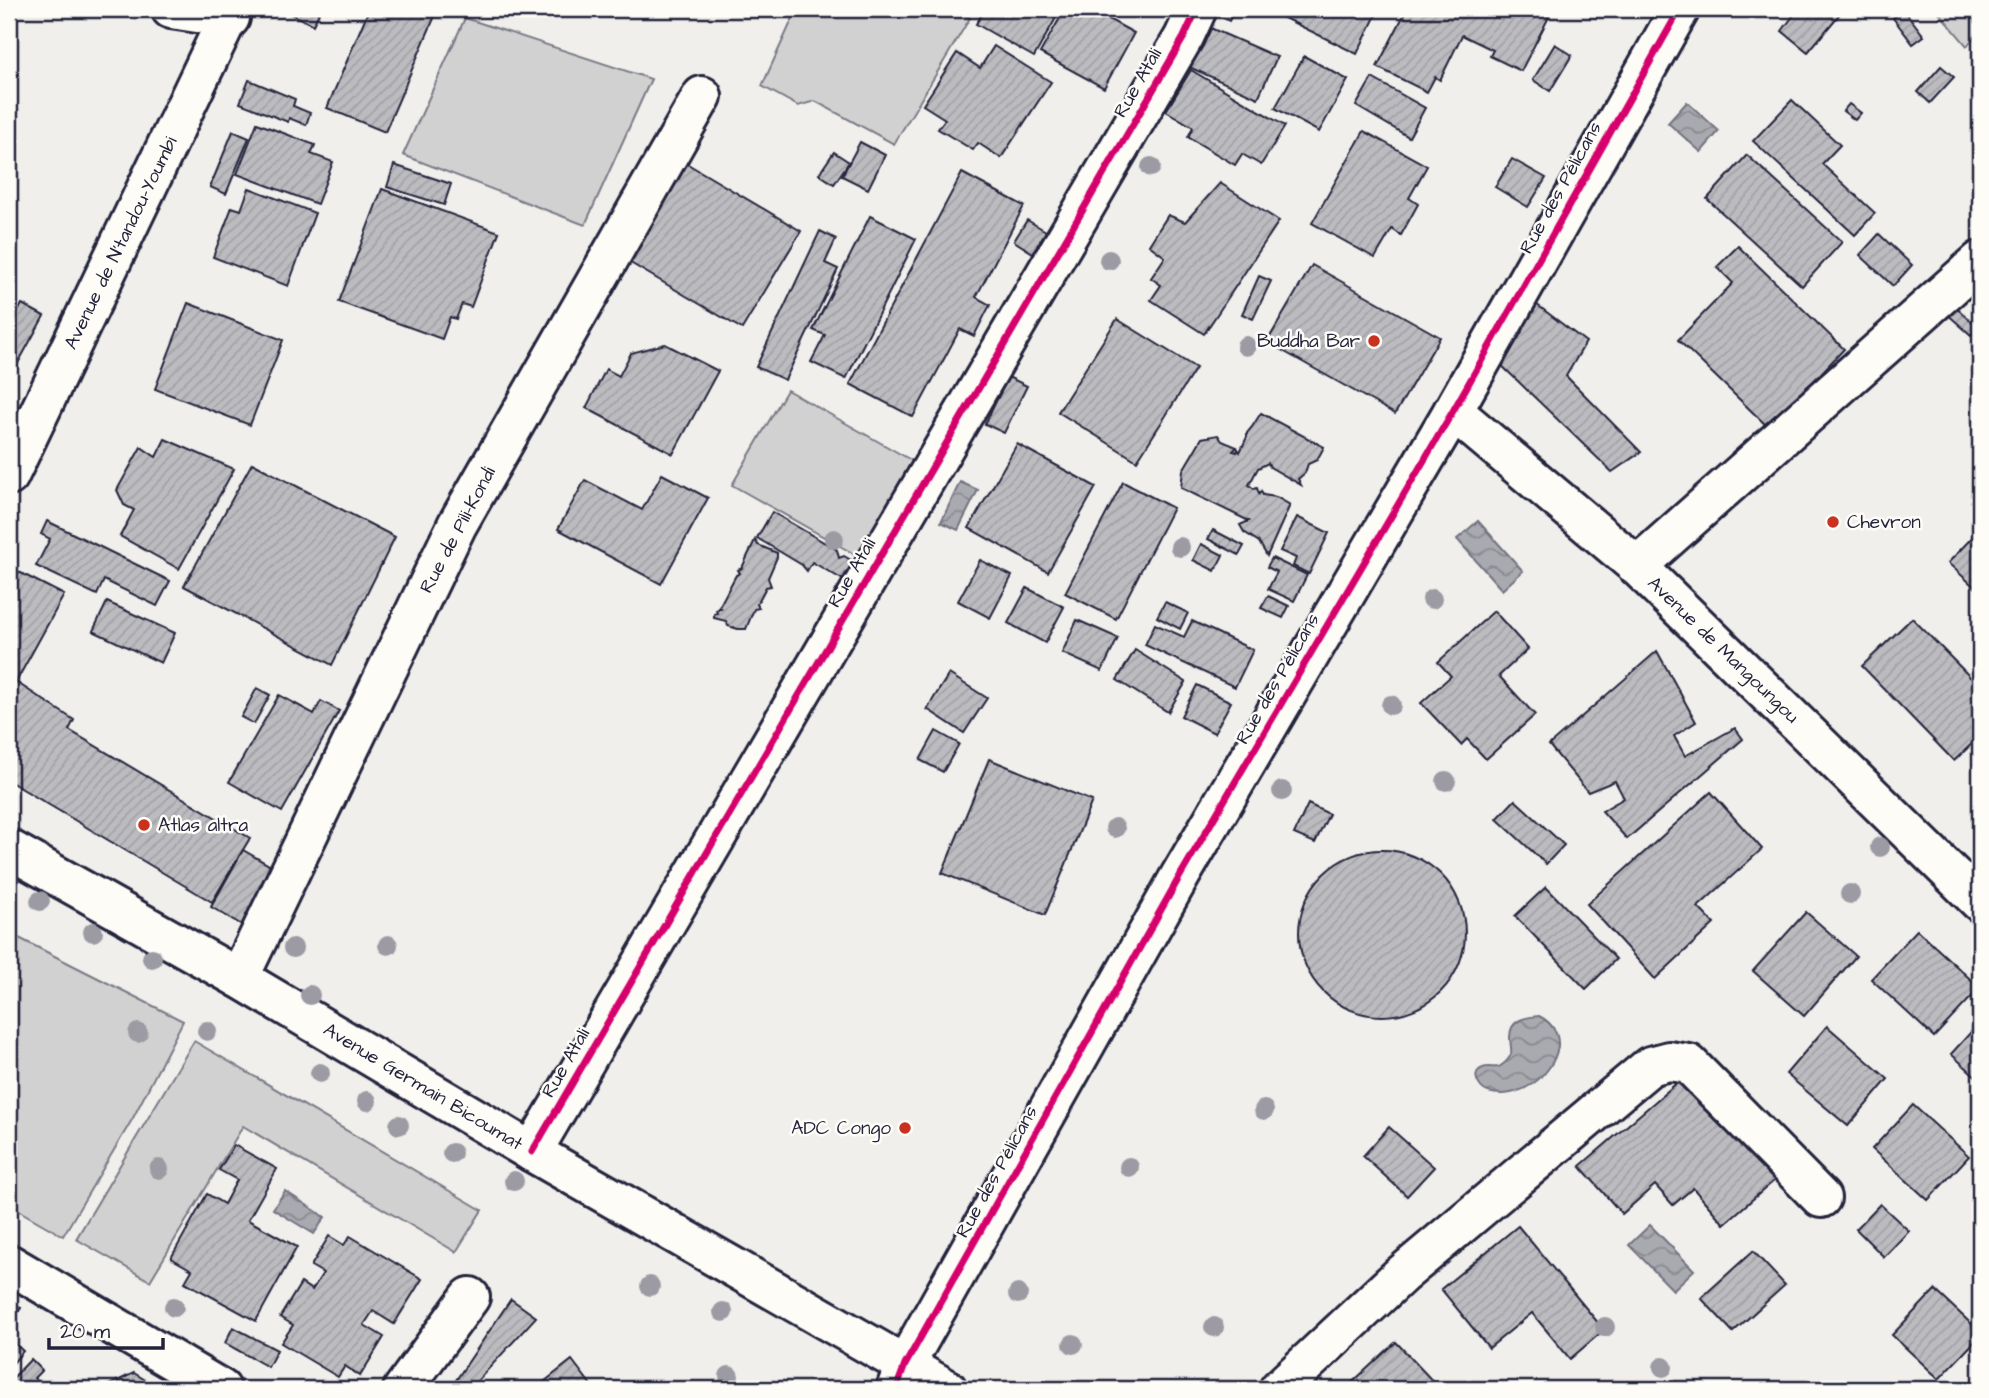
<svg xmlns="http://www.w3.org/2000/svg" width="1989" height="1398" font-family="'Architects Daughter',sans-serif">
	<defs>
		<pattern id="water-waves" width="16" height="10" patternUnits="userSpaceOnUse" patternTransform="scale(1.75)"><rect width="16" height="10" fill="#a9a9b0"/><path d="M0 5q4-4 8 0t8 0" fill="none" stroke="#898990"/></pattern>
		<pattern id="building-hatch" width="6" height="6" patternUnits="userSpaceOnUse" patternTransform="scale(1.75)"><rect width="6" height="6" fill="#bcbcc0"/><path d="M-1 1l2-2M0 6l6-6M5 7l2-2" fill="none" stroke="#a1a1a6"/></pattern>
	</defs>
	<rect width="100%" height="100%" fill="#f0efec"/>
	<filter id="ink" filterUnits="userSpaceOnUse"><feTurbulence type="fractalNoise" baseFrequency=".0143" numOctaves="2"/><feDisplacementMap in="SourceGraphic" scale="14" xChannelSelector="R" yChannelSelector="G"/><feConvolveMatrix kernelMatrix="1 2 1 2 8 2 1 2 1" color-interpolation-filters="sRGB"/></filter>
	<g filter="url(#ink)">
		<!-- green -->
		<g fill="#d2d1d1" stroke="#7a7a86" stroke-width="2">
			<path d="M797 9H953L970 18 894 144 815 101 798 106 762 86Z"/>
			<path d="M1936 9H1980V29L1967 46Z"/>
			<path d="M465 18 651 79 585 225 403 155Z"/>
			<path d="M787 390 918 464 863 559 732 485Z"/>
			<path d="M9 933 183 1021 133 1118 63 1236 9 1205Z"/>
			<path d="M194 1041 482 1210 456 1252 243 1126 150 1281 76 1239Z"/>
		</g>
		<!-- water -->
		<g fill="url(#water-waves)" stroke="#737381" stroke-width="2">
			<path d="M1687 102 1719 131 1701 152 1668 123Z"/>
			<path d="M960 482 978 490 958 530 941 522Z"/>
			<path d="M1478 521 1523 571 1502 590 1457 539Z"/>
			<path d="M1539 1016C1551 1022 1559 1033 1558 1046 1553 1077 1518 1101 1488 1092 1479 1089 1470 1073 1483 1068 1487 1066 1494 1068 1499 1067 1504 1064 1509 1060 1511 1054 1512 1049 1510 1043 1510 1037 1510 1020 1525 1017 1539 1016Z"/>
			<path d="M285 1191 325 1217 314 1234 273 1209Z"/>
			<path d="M1650 1225 1694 1270 1673 1290 1629 1245Z"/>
		</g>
		<!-- building -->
		<g fill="url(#building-hatch)" stroke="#22223b" stroke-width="2">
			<path d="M291 9H311L319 13 313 25 289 13Z"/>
			<path d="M369 9H438L385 132 327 108Z"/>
			<path d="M985 9H1061L1034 57 976 24Z"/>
			<path d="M1065 9H1090L1134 33 1104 88 1040 53Z"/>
			<path d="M1206 9H1235L1229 21Z"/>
			<path d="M1274 9H1379L1357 54 1272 12Z"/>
			<path d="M1407 9H1532L1549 17 1521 71 1490 56 1493 50 1462 35 1440 80 1435 77 1427 92 1377 67Z"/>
			<path d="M1792 9H1844L1808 52 1782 31 1796 12Z"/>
			<path d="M1904 10 1924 36 1913 44 1893 18Z"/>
			<path d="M1208 27 1277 57 1258 98 1189 67Z"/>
			<path d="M1555 44 1572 55 1550 91 1533 80Z"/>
			<path d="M994 46 1051 82 1001 158 978 143 973 150 938 129 945 119 923 105 957 53 980 68Z"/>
			<path d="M1304 56 1348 80 1319 132 1275 108Z"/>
			<path d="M1941 66 1954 77 1930 103 1918 92Z"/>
			<path d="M1191 70 1285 126 1261 165 1242 154 1235 165 1188 137 1193 127 1166 111Z"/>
			<path d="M1372 78 1425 108 1409 137 1356 106Z"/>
			<path d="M249 80 295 99 293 106 310 113 306 125 289 118 288 122 240 103Z"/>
			<path d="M1792 100 1840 145 1822 164 1875 213 1855 235 1753 141Z"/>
			<path d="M1849 104 1861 113 1855 120 1843 111Z"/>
			<path d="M257 123 315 145 311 154 333 162 317 204 237 174Z"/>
			<path d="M233 131 249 138 226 194 210 187Z"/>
			<path d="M1364 131 1427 166 1409 198 1418 204 1401 235 1392 229 1375 258 1312 223Z"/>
			<path d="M860 142 885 155 868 189 842 176Z"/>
			<path d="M834 152 849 162 834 184 819 174Z"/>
			<path d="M1747 155 1842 242 1802 286 1707 199Z"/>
			<path d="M1512 159 1546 178 1528 207 1495 187Z"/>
			<path d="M686 163 801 231 742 329 627 261Z"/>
			<path d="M394 165 451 184 444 205 387 187Z"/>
			<path d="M962 173 1024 206 976 297 990 305 974 336 960 329 913 417 850 384Z"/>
			<path d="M1220 183 1279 221 1204 334 1151 300 1161 285 1151 278 1165 257 1149 245 1168 215 1185 222Z"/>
			<path d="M249 188 315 213 288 286 213 257 232 207 241 210Z"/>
			<path d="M382 189 499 232 471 307 462 304 456 319 450 317 442 339 339 302Z"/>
			<path d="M870 216 916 239 846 379 811 362 825 335 813 330Z"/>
			<path d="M1027 220 1046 231 1033 253 1014 241Z"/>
			<path d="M820 231 836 239 825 263 838 269 785 380 756 367Z"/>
			<path d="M1879 234 1912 265 1893 286 1860 255Z"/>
			<path d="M1738 246 1844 349 1769 428 1678 340 1733 283 1717 267Z"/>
			<path d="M1312 265 1440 337 1395 414 1267 342Z"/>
			<path d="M1259 276 1271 281 1253 319 1242 314Z"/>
			<path d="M1532 301 1586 342 1566 376 1641 452 1612 472 1496 360Z"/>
			<path d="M188 303 283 340 250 425 155 389Z"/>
			<path d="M22 304 44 316 12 374 9 372V328Z"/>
			<path d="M1953 305 1978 327 1971 335 1946 313Z"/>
			<path d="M1117 319 1196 368 1137 461 1058 412Z"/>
			<path d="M665 344 718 371 673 454 586 408 606 369 619 376 631 353Z"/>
			<path d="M1008 377 1027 386 1004 433 985 424Z"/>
			<path d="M1261 413 1324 447 1317 460 1308 464 1305 473 1298 479 1301 485 1270 467 1268 463 1258 468 1249 485 1254 489 1257 488 1259 494 1261 491 1263 495 1276 497 1290 505 1267 556 1259 542 1244 532 1240 525 1249 521 1181 488 1183 470 1202 438 1218 435 1222 441 1237 447 1233 451 1237 452 1238 449 1240 452 1247 437V433L1252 427Z"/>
			<path d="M165 439 234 469 179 569 120 536 134 510 124 505 117 490 141 447 156 457Z"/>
			<path d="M1017 444 1096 487 1048 572 969 528Z"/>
			<path d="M252 463 395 537 332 665 184 586Z"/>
			<path d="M662 474 708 498 661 584 558 529 585 480 642 510Z"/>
			<path d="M1123 482 1173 508 1116 619 1065 593Z"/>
			<path d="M772 512 837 550 839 558 844 556 863 567 852 585 812 562 807 571 802 565 757 538Z"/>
			<path d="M1297 517 1329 533 1309 574 1293 566 1296 558 1280 551Z"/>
			<path d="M47 521 170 581 157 606 104 580 97 595 36 566 50 539 41 534Z"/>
			<path d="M1980 529V592L1948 563Z"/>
			<path d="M1213 530 1244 546 1239 555 1208 539Z"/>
			<path d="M755 540 758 545 777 553V557L768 578 771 586 766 587 757 604 759 608 754 609 746 629H738L728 626 726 621 714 618V614L717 613 716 610 721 608 719 607 736 575 740 573 738 570 742 568Z"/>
			<path d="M1201 544 1223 555 1215 571 1193 560Z"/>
			<path d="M1272 558 1307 575 1294 601 1268 589 1277 572 1267 567Z"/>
			<path d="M980 560 1012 576 990 618 958 601Z"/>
			<path d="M9 567 64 595 16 682 74 720 69 730 250 838 212 902 9 781Z"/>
			<path d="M1027 588 1064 607 1045 643 1008 623Z"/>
			<path d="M1268 596 1289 606 1283 618 1261 608Z"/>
			<path d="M107 602 175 633 161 663 93 631Z"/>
			<path d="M1165 602 1188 613 1180 629 1157 617Z"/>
			<path d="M1494 611 1528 649 1499 676 1535 715 1486 759 1467 739 1461 745 1421 703 1451 676 1438 662Z"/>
			<path d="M1912 618 1980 687V736L1954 761 1862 666Z"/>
			<path d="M1077 620 1118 638 1102 671 1062 653Z"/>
			<path d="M1192 621 1253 650 1235 687 1145 645 1155 624 1184 637Z"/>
			<path d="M1135 650 1186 682 1168 712 1117 680Z"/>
			<path d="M1657 651 1696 722 1674 736 1685 756 1735 728 1743 739 1627 839 1602 811 1624 798 1615 781 1588 792 1549 745Z"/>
			<path d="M949 674 987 698 964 733 927 709Z"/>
			<path d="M1197 685 1231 702 1214 733 1181 716Z"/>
			<path d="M257 688 270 695 254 724 241 717Z"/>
			<path d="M279 695 314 714 321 701 339 711 282 812 229 782Z"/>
			<path d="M936 731 959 744 943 772 920 760Z"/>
			<path d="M989 759 1092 801 1045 915 942 873Z"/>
			<path d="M1711 792 1762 849 1698 907 1714 924 1655 979 1587 904Z"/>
			<path d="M1515 800 1564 845 1546 864 1497 819Z"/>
			<path d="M1308 804 1329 814 1315 843 1294 834Z"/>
			<path d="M243 850 274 868 249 929 211 907Z"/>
			<circle cx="1382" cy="933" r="83"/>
			<path d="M1546 887 1616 959 1586 989 1515 916Z"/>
			<path d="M1806 912 1856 956 1804 1016 1753 971Z"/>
			<path d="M1917 930 1980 988 1934 1037 1871 979Z"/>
			<path d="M1980 1022V1080L1951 1054Z"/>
			<path d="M1827 1026 1888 1079 1848 1126 1786 1074Z"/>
			<path d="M1692 1070 1782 1174 1724 1224 1693 1188 1673 1205 1655 1185 1622 1214 1580 1166Z"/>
			<path d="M1913 1105 1969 1156 1928 1200 1872 1149Z"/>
			<path d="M1389 1127 1434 1167 1407 1196 1363 1156Z"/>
			<path d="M234 1145 277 1169 248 1220 297 1247 256 1321 185 1282 192 1270 171 1258 207 1194 224 1204 237 1180 219 1170Z"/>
			<path d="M1880 1204 1909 1231 1884 1257 1856 1229Z"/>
			<path d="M1518 1226 1604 1330 1570 1359 1532 1313 1489 1348 1441 1289Z"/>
			<path d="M329 1236 344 1245 350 1236 422 1279 394 1324 373 1311 364 1325 384 1337 360 1376 345 1366 338 1377 281 1343 293 1325 280 1317 301 1283 312 1290 323 1273 311 1266Z"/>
			<path d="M1753 1251 1785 1285 1733 1332 1701 1298Z"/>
			<path d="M1935 1290 1980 1332V1336L1939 1379 1892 1335Z"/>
			<path d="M511 1299 536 1317 470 1389H450Z"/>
			<path d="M9 1300 21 1308 12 1321 9 1318Z"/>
			<path d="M233 1327 277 1350 268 1367 225 1343Z"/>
			<path d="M9 1338 23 1351 9 1368Z"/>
			<path d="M1396 1342 1440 1389H1345Z"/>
			<path d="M31 1359 42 1370 34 1378 46 1389H9V1382Z"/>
			<path d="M572 1360 594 1389H535Z"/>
			<path d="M134 1373 160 1389H92L109 1385Z"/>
		</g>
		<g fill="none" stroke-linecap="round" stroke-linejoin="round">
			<defs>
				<g id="minor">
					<path d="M171 9 230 18"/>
					<path d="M1453 411 1637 566 1980 902"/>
					<path d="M9 476 232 9"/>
					<path d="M1637 566 1980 261"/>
					<path d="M9 849 239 978 532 1152 947 1389"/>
					<path d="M239 978 457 525 702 96"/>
					<path d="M532 1152 1184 37 1197 9"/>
					<path d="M9 1264 221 1389"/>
					<path d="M403 1389 470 1297"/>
					<path d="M896 1389 905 1365 1180 876 1453 411 1680 9"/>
					<path d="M1279 1389 1401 1275 1650 1066 1669 1061 1689 1064 1821 1198"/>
				</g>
			</defs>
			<!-- minor casing -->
			<use href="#minor" stroke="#22223b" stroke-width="44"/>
			<!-- minor -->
			<use href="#minor" stroke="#fdfcf7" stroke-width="38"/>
			<defs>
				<g id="cycleway">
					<path d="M532 1152 1184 37 1197 9"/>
					<path d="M896 1389 905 1365 1180 876 1453 411 1680 9"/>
				</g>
			</defs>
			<!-- cycleway casing -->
			<use href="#cycleway" stroke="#fdfcf7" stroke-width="11"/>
			<!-- cycleway -->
			<use href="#cycleway" stroke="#d6006c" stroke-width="7"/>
		</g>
		<!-- trees -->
		<g fill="#9c9ba3">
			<circle cx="1151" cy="167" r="10"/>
			<circle cx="1109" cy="260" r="10"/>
			<circle cx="1246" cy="346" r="10"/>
			<circle cx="834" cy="539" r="10"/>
			<circle cx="1180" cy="547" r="10"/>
			<circle cx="1432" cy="599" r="10"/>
			<circle cx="1391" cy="705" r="10"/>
			<circle cx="1446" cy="781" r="10"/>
			<circle cx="1282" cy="791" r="10"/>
			<circle cx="1115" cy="828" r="10"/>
			<circle cx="1880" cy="847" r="10"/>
			<circle cx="1850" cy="894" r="10"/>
			<circle cx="40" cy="901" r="10"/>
			<circle cx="93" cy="932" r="10"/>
			<circle cx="388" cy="945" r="10"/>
			<circle cx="293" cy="948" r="10"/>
			<circle cx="152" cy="958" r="10"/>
			<circle cx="310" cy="995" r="10"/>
			<circle cx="207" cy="1031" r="10"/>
			<circle cx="138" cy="1033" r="10"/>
			<circle cx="320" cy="1073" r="10"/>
			<circle cx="367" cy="1101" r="10"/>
			<circle cx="1264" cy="1110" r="10"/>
			<circle cx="399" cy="1125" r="10"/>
			<circle cx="452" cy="1153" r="10"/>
			<circle cx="1129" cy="1167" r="10"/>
			<circle cx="159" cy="1169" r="10"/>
			<circle cx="514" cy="1181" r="10"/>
			<circle cx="650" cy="1286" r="10"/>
			<circle cx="1018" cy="1294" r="10"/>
			<circle cx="174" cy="1307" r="10"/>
			<circle cx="723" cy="1312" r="10"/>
			<circle cx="1214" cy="1327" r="10"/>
			<circle cx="1605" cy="1327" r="10"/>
			<circle cx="1073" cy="1344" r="10"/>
			<circle cx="1663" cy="1367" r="10"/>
			<circle cx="729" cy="1376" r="10"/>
		</g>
	</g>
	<!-- markers -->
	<g fill="#c8321e" stroke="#fdfcf7" stroke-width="2.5">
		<circle cx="1374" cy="341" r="7"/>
		<circle cx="1833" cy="522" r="7"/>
		<circle cx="144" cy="825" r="7"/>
		<circle cx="905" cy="1128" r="7"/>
	</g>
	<g text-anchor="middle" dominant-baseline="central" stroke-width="5" stroke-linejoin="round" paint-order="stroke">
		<!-- street labels -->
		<g font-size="19" fill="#22223b" stroke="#fdfcf7">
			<text transform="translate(1138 83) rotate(-60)">Rue Atali</text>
			<text transform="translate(1561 188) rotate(-61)">Rue des Pélicans</text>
			<text transform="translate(121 243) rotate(-64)">Avenue de N'tandou-Youmbi</text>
			<text transform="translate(458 530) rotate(-62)">Rue de Pili-Kondi</text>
			<text transform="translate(852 573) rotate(-60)">Rue Atali</text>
			<text transform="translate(1723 650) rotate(44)">Avenue de Mangoungou</text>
			<text transform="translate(1278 679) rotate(-60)">Rue des Pélicans</text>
			<text transform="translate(566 1063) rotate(-60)">Rue Atali</text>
			<text transform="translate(423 1087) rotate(31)">Avenue Germain Bicoumat</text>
			<text transform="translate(997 1172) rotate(-61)">Rue des Pélicans</text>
		</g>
		<!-- poi labels -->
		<g font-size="19" fill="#22223b" stroke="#fdfcf7" text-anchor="end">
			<text x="1360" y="341">Buddha Bar</text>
			<text x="1847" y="522" text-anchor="start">Chevron</text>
			<text x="158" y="825" text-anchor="start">Atlas altra</text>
			<text x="891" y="1128">ADC Congo</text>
		</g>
	</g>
	<!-- margin -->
	<rect width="1989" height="1398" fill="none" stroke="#fdfcf7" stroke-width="35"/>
	<rect x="18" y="18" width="1954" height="1363" fill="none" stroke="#22223b" stroke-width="2.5" filter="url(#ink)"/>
	<!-- scale -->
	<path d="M49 1338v10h114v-10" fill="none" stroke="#22223b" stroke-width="3.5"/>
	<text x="60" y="1338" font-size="21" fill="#22223b" stroke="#fdfcf7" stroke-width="5" paint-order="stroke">20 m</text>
</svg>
